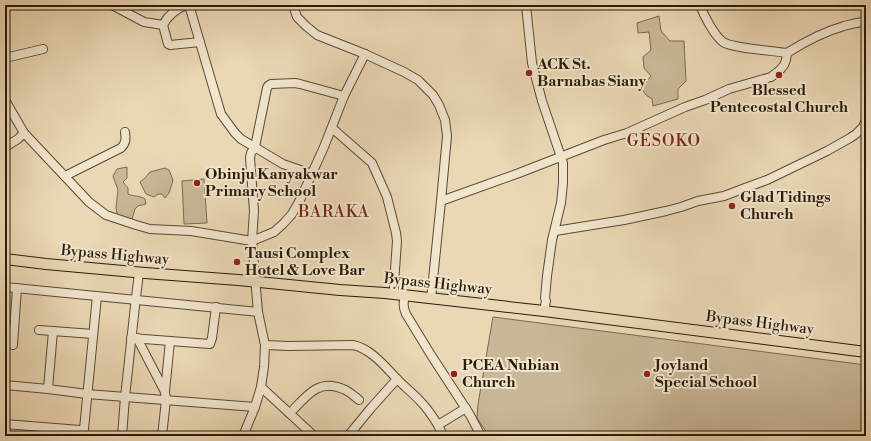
<svg xmlns="http://www.w3.org/2000/svg" width="871" height="441" font-family="'Libre Bodoni',serif">
	<rect width="100%" height="100%" fill="#ead7b4"/>
	<filter id="stains"><feTurbulence type="fractalNoise" baseFrequency=".005" numOctaves="4"/><feColorMatrix values="0 0 0 0 .2 0 0 0 0 .09 0 0 0 0 .02 0 0 0 .5 -.17"/></filter>
	<radialGradient id="worn" r=".72"><stop offset=".6" stop-color="#630" stop-opacity="0"/><stop offset="1" stop-color="#630" stop-opacity=".3"/></radialGradient>
	<!-- green -->
	<g fill="#c9b797" stroke="#7a6950">
		<path d="M659 16 661 31 670 41H684L686 81 678 89V99L653 106 652 99 646 95 641 88 651 76 644 68 643 57 651 50 649 32 638 33 637 23Z"/>
		<path d="M127 167V178L123 182 128 188V194C134 197 139 195 145 199L146 204 138 206 135 209 132 219 125 220 118 218 116 208 118 190 113 176 117 169Z"/>
		<path d="M165 168 169 170 173 180 169 193 165 198 162 194H158L154 197 146 194 140 182 145 178 150 172Z"/>
		<path d="M204 179 207 223 184 224 182 181Z"/>
		<path d="M493 317 866 365V436H489L477 418 478 404Z"/>
	</g>
	<g fill="none" stroke-linecap="round" stroke-linejoin="round">
		<defs>
			<g id="minor">
				<path d="M112 5 144 22 163 25 168 44 170 45 200 42"/>
				<path d="M189 5 221 114 235 133 241 139 283 164 312 174"/>
				<path d="M293 5 297 17 306 26 317 35 365 54 404 72 418 80 433 95 439 105 445 120 447 136 441 201 431 299"/>
				<path d="M526 5 532 63 542 101 563 163V183L561 203 552 240 547 276 545 298 546 301 544 311"/>
				<path d="M700 5C704 16 714 35 723 42 731 48 775 51 787 53"/>
				<path d="M163 25C168 15 176 9 186 5"/>
				<path d="M5 58 43 49"/>
				<path d="M5 100 24 133 89 202 106 215 136 225 150 229 191 231 252 241 274 232 283 224 292 214 300 200 324 147 344 96 365 54"/>
				<path d="M332 128 372 163 387 197 396 233 397 241 394 284V294"/>
				<path d="M5 147 18 139 24 133"/>
				<path d="M65 176 121 148C126 143 126 139 125 132"/>
				<path d="M441 201 519 173 604 140 627 133 685 107 705 100 729 89 771 77 780 70 784 65 786 60 787 53C806 41 823 32 844 26 852 24 858 22 866 22"/>
				<path d="M555 231 624 220 666 211 681 207 698 201 724 196 745 188 767 180 827 151 850 138 856 134 863 127 866 120"/>
				<path d="M5 287 258 312"/>
				<path d="M405 296C403 303 403 307 406 314L431 355 470 415 481 436"/>
				<path d="M39 330 93 334"/>
				<path d="M131 338 170 341 210 344 212 338 216 307"/>
				<path d="M137 338 165 392 166 400 162 436"/>
				<path d="M13 345 17 288"/>
				<path d="M265 345 289 346 353 345C372 349 386 368 399 381 406 388 415 395 421 402 428 409 433 417 438 425"/>
				<path d="M5 385 48 389 87 394 255 407"/>
				<path d="M261 387 314 436"/>
				<path d="M48 389 53 331"/>
				<path d="M165 391 170 341"/>
				<path d="M290 413C306 397 318 378 343 389 349 391 354 396 359 400"/>
				<path d="M5 424 80 430H83L84 429 97 296"/>
				<path d="M122 436 125 397 136 297 139 273"/>
				<path d="M243 436 255 407 261 387 264 367 265 345 258 312 256 289 252 241 254 211 250 158 251 153 255 147 267 88 268 86 271 84 295 83 300 84 344 96"/>
				<path d="M348 436 371 408 397 379"/>
				<path d="M443 436 438 425 466 408"/>
			</g>
			<path id="major" d="M5 259 46 264 145 273 238 280 340 290 385 293 544 311 866 352"/>
		</defs>
		<!-- minor casing -->
		<use href="#minor" stroke="#5a4a34" stroke-width="10"/>
		<!-- major casing -->
		<use href="#major" stroke="#2a1b09" stroke-width="12"/>
		<!-- minor -->
		<use href="#minor" stroke="#f1e5ce" stroke-width="8"/>
		<!-- major -->
		<use href="#major" stroke="#ead7b4" stroke-width="10"/>
	</g>
	<!-- markers -->
	<g fill="#8f2418" stroke="#f1e5ce" stroke-width="1.5">
		<circle cx="529" cy="73" r="4"/>
		<circle cx="779" cy="75" r="4"/>
		<circle cx="197" cy="183" r="4"/>
		<circle cx="732" cy="206" r="4"/>
		<circle cx="237" cy="262" r="4"/>
		<circle cx="454" cy="374" r="4"/>
		<circle cx="647" cy="374" r="4"/>
	</g>
	<g text-anchor="middle" dominant-baseline="central" stroke-width="4" stroke-linejoin="round" paint-order="stroke">
		<!-- poi labels -->
		<g font-size="15" font-weight="bold" fill="#2a1b09" stroke="#f1e5ce" text-anchor="start">
			<text x="537" y="64">ACK St.<tspan x="537" dy="17">Barnabas Siany</tspan></text>
			<text x="779" y="90" text-anchor="middle">Blessed<tspan x="779" dy="17">Pentecostal Church</tspan></text>
			<text x="205" y="174">Obinju Kanyakwar<tspan x="205" dy="17">Primary School</tspan></text>
			<text x="740" y="197">Glad Tidings<tspan x="740" dy="17">Church</tspan></text>
			<text x="245" y="253">Tausi Complex<tspan x="245" dy="17">Hotel &amp; Love Bar</tspan></text>
			<text x="462" y="365">PCEA Nubian<tspan x="462" dy="17">Church</tspan></text>
			<text x="655" y="365">Joyland<tspan x="655" dy="17">Special School</tspan></text>
		</g>
		<!-- street labels -->
		<g font-size="15" fill="#2a1b09" stroke="#f1e5ce">
			<text transform="translate(115 255) rotate(5)">Bypass Highway</text>
			<text transform="translate(438 284) rotate(6)">Bypass Highway</text>
			<text transform="translate(760 323) rotate(7)">Bypass Highway</text>
		</g>
		<!-- neighbourhood labels -->
		<g font-size="16" letter-spacing="1" fill="#7a1f14" stroke="#f1e5ce">
			<text x="664" y="141">GESOKO</text>
			<text x="334" y="212">BARAKA</text>
		</g>
	</g>
	<!-- margin -->
	<rect width="871" height="441" fill="none" stroke="#ead7b4" stroke-width="20"/>
	<rect x="6" y="6" width="859" height="429" fill="none" stroke="#2a1b09" stroke-width="2"/>
	<rect x="10" y="10" width="851" height="421" fill="none" stroke="#2a1b09"/>
	<rect width="100%" height="100%" filter="url(#stains)"/>
	<rect width="100%" height="100%" fill="url(#worn)"/>
</svg>
